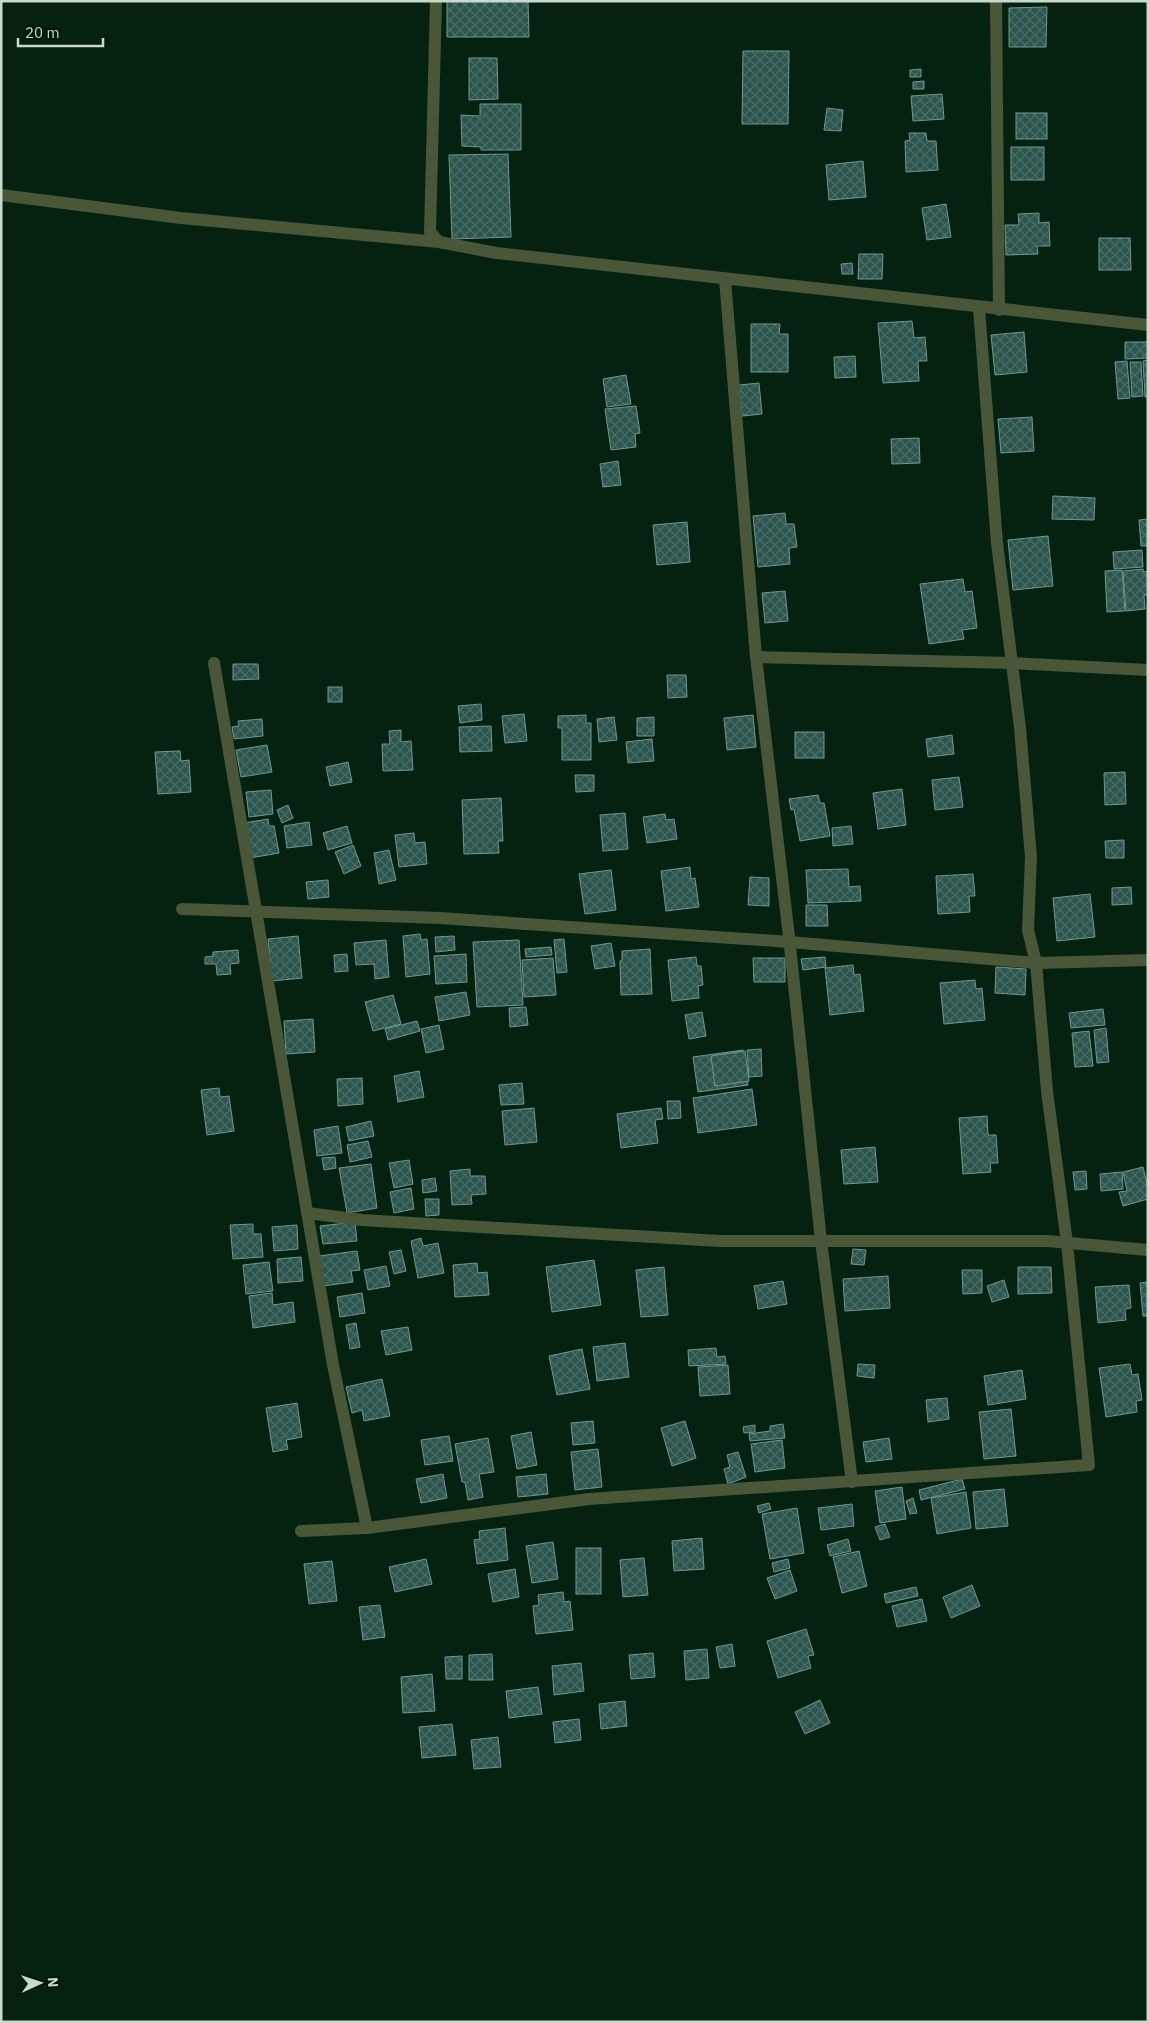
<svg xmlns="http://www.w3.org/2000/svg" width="1149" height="2023" font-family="'IBM Plex Sans',sans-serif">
	<defs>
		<pattern id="building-cross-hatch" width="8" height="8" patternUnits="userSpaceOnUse" patternTransform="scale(1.25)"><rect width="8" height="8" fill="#2c554e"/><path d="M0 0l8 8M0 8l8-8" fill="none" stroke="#496d66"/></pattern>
	</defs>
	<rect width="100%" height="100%" fill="#052211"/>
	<!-- building -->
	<g fill="url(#building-cross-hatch)" stroke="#6e9890">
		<path d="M447 1H528L529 37H447Z"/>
		<path d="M1047 7 1046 47H1009V8Z"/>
		<path d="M743 51H789L788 124H742Z"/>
		<path d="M469 58H497L498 99 469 100Z"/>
		<path d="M921 69V77H910V70Z"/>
		<path d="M924 81V89H913V82Z"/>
		<path d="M942 94 944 119 913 121 911 96Z"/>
		<path d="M480 104H521V150H481V147L462 146 461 115 480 116Z"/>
		<path d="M827 108 843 110 841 131 824 130Z"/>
		<rect x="1016" y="113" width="31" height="26"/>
		<path d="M909 133H926L927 141H936L938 170 906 172 905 141 910 140Z"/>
		<rect x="1011" y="147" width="33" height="33"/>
		<path d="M508 154 511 237 452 239 449 155Z"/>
		<path d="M863 161 866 197 829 200 826 165Z"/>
		<path d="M946 204 951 237 927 240 922 208Z"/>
		<path d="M1039 213V223L1049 222 1050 246H1037L1038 254 1006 255 1005 225H1019L1018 214Z"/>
		<path d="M1099 238H1130L1131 270H1099Z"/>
		<path d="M859 254H883L882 279H858Z"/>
		<path d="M852 263 853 274H842L841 264Z"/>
		<path d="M912 321 914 338 925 337 927 361H918L919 381 883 383 878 323Z"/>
		<path d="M751 324H780L779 334H788V372H751Z"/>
		<path d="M1024 332 1027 372 995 375 991 335Z"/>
		<path d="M1125 342H1148V358L1125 359Z"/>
		<path d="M855 356 856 377 835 378 834 357Z"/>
		<path d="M1148 360V397H1145L1143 361Z"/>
		<path d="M1127 361 1130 398 1118 399 1115 362Z"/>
		<path d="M1130 362H1141L1143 396 1132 397Z"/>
		<path d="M626 375 631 404 607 407 603 379Z"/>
		<path d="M759 383 762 414 742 416 739 385Z"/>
		<path d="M636 406 640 433 635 434 636 447 611 450 605 409Z"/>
		<path d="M1032 417 1034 451 1001 453 998 419Z"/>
		<path d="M919 438 920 463 892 464 891 439Z"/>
		<path d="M618 461 621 485 603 487 600 464Z"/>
		<path d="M1053 496 1095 498 1094 520 1052 519Z"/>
		<path d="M785 513 786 524H794L797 547 789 548 790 564 758 567 753 516Z"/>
		<path d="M1148 519V546H1141L1139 520Z"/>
		<path d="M687 522 690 562 657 565 653 525Z"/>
		<path d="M1048 536 1053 586 1013 590 1008 540Z"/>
		<path d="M1142 550 1143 567 1114 569 1113 552Z"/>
		<path d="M1143 569 1144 572 1148 571V595H1144L1145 609 1126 611 1123 571Z"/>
		<path d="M1122 570 1125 611 1107 612 1105 571Z"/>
		<path d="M963 579 965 592 972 591 977 628 962 630 964 639 929 644 920 584Z"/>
		<path d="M785 591 788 621 765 623 762 593Z"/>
		<path d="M233 664H258L259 679 233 680Z"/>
		<path d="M667 675H686L687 697 668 698Z"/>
		<rect x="328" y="687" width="14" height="15"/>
		<path d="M481 704 482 720 460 723 458 706Z"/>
		<path d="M524 714 527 741 505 743 502 716Z"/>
		<path d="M586 715V723H591V760H562V728H558V716Z"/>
		<path d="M753 715 756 747 727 750 724 718Z"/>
		<path d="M614 717 617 740 599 742 597 719Z"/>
		<path d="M654 717V736H637V718Z"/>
		<path d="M262 719 263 736 234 739 232 727 239 726 238 721Z"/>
		<path d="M491 726 492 751 460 752 459 727Z"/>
		<path d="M401 730V742L411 741 413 770 383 771 382 744H390L389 731Z"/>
		<rect x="795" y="732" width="29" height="26"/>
		<path d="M952 735 954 754 928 757 926 739Z"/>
		<path d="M652 739 654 761 628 763 626 742Z"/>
		<path d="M267 745 272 772 241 777 236 750Z"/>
		<path d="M180 751 181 761 189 760 191 792 158 794 155 752Z"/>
		<path d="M348 762 352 782 330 786 326 767Z"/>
		<path d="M1125 772 1126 804 1105 805 1104 773Z"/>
		<path d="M575 775H594V791L576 792Z"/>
		<path d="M959 777 963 807 935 810 932 780Z"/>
		<path d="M902 789 906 825 878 829 873 793Z"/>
		<path d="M271 790 273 814 249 817 246 792Z"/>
		<path d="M818 795 820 803H824L830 836 800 841 794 809 791 810 789 799Z"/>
		<path d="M501 798 503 841H498L499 853 464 854 462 800Z"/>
		<path d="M288 805 293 818 282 823 277 810Z"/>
		<path d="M625 813 628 849 603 851 600 815Z"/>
		<path d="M665 814 666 820 674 819 677 839 647 843 643 817Z"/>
		<path d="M268 819 269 826H274L279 853 250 858 244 823Z"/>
		<path d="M309 822 312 845 287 848 284 826Z"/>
		<path d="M347 826 352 843 328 850 323 833Z"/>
		<path d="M851 826 853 844 833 846 832 828Z"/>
		<path d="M414 833 415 843 425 842 427 864 399 867 395 835Z"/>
		<path d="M1124 840V858H1106L1105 841Z"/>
		<path d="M353 845 361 866 344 874 335 852Z"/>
		<path d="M389 850 396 880 379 884 374 853Z"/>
		<path d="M690 867 691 879 695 878 699 907 666 911 661 871Z"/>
		<path d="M848 869 849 887 860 886 861 901 808 903 806 870Z"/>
		<path d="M611 870 616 910 585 914 579 874Z"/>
		<path d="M973 874 975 896H969L970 912 938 914 936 876Z"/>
		<path d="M750 877 769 878V906L748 905Z"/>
		<path d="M328 880 329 897 308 899 306 882Z"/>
		<path d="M1131 887 1132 904 1112 905V888Z"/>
		<path d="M1090 894 1095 937 1057 941 1053 898Z"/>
		<path d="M806 905H827L828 926H806Z"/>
		<path d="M420 934 421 940 427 939 430 974 406 977 403 936Z"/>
		<path d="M298 936 302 978 272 981 268 939Z"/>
		<path d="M454 936 455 950 436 952 435 937Z"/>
		<path d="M564 939 567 972 557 973 554 940Z"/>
		<path d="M386 940 389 977 375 979 374 964 356 965 354 943Z"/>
		<path d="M519 940 523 1005 477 1007 473 942Z"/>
		<path d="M611 943 615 966 595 969 591 946Z"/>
		<path d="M551 947 552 955 526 957 525 949Z"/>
		<path d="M650 949 652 994 621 995 620 961 622 960V951Z"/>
		<path d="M238 950 239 963 230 964 231 974 217 975 216 964H205V957L213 956V952Z"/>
		<path d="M347 954 348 971 335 972 334 955Z"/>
		<path d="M466 954 467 982 436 984 434 956Z"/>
		<path d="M696 957 697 966H701L703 985 698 986 699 998 672 1001 668 960Z"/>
		<path d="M825 957 826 967 803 970 801 959Z"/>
		<path d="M553 958 556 995 524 997 522 960Z"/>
		<path d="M753 958H785V982H754Z"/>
		<path d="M853 965 854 975 860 974 864 1011 830 1015 825 968Z"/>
		<path d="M996 967 1026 969 1025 995 995 993Z"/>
		<path d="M975 980 976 989 982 988 985 1020 944 1024 940 983Z"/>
		<path d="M466 992 470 1015 439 1021 435 997Z"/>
		<path d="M393 995 401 1024 373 1031 365 1002Z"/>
		<path d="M526 1007 528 1025 510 1027 509 1008Z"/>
		<path d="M1103 1009 1105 1025 1071 1028 1069 1013Z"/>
		<path d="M702 1012 706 1036 689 1039 685 1015Z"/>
		<path d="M313 1019 315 1052 286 1054 284 1021Z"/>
		<path d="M417 1021 420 1031 388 1040 385 1029Z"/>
		<path d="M439 1025 444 1049 426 1053 421 1029Z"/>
		<path d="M1106 1028 1109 1062 1097 1063 1094 1030Z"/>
		<path d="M1089 1031 1093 1066 1075 1067 1072 1033Z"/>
		<path d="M761 1049 762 1076 749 1077 747 1050Z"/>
		<path d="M743 1050 748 1085 698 1092 693 1057Z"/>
		<path d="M745 1051 749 1081 715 1086 711 1056Z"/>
		<path d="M419 1071 424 1097 398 1102 394 1076Z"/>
		<path d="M362 1078 363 1104 338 1106 337 1079Z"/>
		<path d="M522 1083 524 1104 501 1105 499 1085Z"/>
		<path d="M219 1088 220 1097 229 1096 234 1131 207 1135 201 1090Z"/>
		<path d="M752 1089 757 1125 698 1133 693 1098Z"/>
		<path d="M667 1101H680L681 1118 668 1119Z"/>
		<path d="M534 1108 537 1142 505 1145 502 1111Z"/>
		<path d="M661 1108 663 1119 655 1120 658 1143 621 1148 617 1114Z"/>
		<path d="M987 1116 988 1135H996L998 1163H990L991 1172 963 1174 959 1118Z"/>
		<path d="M371 1121 374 1136 349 1141 346 1127Z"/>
		<path d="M338 1126 342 1153 317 1156 314 1130Z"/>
		<path d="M368 1141 372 1157 350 1162 347 1145Z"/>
		<path d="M875 1147 878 1182 844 1184 841 1150Z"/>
		<path d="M335 1157 336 1168 324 1170 322 1158Z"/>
		<path d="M409 1160 413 1184 394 1188 389 1163Z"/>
		<path d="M371 1164 377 1208 347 1213 339 1168Z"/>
		<path d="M1143 1167 1148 1188V1199L1123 1206 1119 1192 1127 1191 1123 1172Z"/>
		<path d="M470 1169V1176H485L486 1194 471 1195 472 1204 452 1205 450 1171Z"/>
		<path d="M1086 1171 1087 1189 1075 1190 1073 1172Z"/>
		<path d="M1122 1172 1123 1189 1101 1191 1100 1174Z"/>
		<path d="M435 1178 437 1191 423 1193 422 1180Z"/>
		<path d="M411 1188 414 1209 394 1213 390 1192Z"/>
		<path d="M425 1199H439V1215L426 1216Z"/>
		<path d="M355 1222 357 1241 323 1244 320 1226Z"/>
		<path d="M253 1224V1234H261L263 1257 233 1259 230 1225Z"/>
		<path d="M297 1225 298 1249 274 1251 272 1227Z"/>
		<path d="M421 1238 423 1246 438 1243 444 1273 418 1278 411 1241Z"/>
		<path d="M853 1249 866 1250 864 1265 851 1264Z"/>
		<path d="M401 1250 406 1271 394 1274 389 1252Z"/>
		<path d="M357 1251 360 1270 351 1271 353 1282 323 1286 319 1256Z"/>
		<path d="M301 1257 303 1281 278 1283 277 1259Z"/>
		<path d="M594 1260 601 1305 552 1312 546 1267Z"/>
		<path d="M269 1262 273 1291 246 1294 243 1265Z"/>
		<path d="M477 1263 478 1273 487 1272 489 1295 455 1297 453 1265Z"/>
		<path d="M386 1266 390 1286 368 1290 364 1270Z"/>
		<path d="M664 1267 668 1315 641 1317 636 1270Z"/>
		<path d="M1018 1267H1051L1052 1293 1018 1294Z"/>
		<path d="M962 1270H982V1293L963 1294Z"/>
		<path d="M888 1276 890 1308 845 1311 843 1279Z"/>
		<path d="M1004 1280 1009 1297 992 1302 987 1286Z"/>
		<path d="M783 1281 787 1304 758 1309 754 1286Z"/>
		<path d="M1148 1282V1316H1143L1140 1283Z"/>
		<path d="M1129 1285 1131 1308 1125 1309 1126 1320 1098 1323 1095 1287Z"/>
		<path d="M272 1293 273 1305 293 1302 295 1322 253 1328 249 1296Z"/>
		<path d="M362 1293 365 1313 340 1317 337 1297Z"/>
		<path d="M356 1323 360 1347 350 1349 346 1325Z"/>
		<path d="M408 1327 412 1350 386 1355 381 1331Z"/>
		<path d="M625 1343 629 1377 597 1381 593 1347Z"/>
		<path d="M716 1348 717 1357 725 1356 726 1364 689 1366 688 1350Z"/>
		<path d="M582 1349 590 1389 557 1395 549 1356Z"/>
		<path d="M858 1364 875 1365 874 1378 857 1376Z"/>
		<path d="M1130 1364 1132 1375 1138 1374 1142 1400 1136 1401 1137 1412 1106 1417 1099 1368Z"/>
		<path d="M728 1365 730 1394 700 1396 698 1367Z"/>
		<path d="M1022 1370 1026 1399 988 1405 984 1376Z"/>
		<path d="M382 1379 390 1416 364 1421 362 1410 352 1413 346 1387Z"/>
		<path d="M947 1398 949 1419 928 1422 926 1400Z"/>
		<path d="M297 1403 302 1437 286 1440 288 1449 273 1452 266 1408Z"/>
		<path d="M1011 1409 1016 1456 984 1459 979 1412Z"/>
		<path d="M593 1421 595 1443 573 1445 571 1423Z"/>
		<path d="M685 1421 696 1458 672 1466 661 1428Z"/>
		<path d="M783 1424 785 1438 750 1441 749 1434 770 1431V1426Z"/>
		<path d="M755 1425V1432L744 1433 743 1427Z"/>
		<path d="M531 1432 537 1465 517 1469 511 1436Z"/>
		<path d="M449 1436 453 1461 425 1465 421 1440Z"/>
		<path d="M488 1438 494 1472 479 1474 483 1497 468 1500 465 1482H462L455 1444Z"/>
		<path d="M889 1438 892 1459 866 1462 863 1442Z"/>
		<path d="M782 1440 785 1468 755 1472 751 1444Z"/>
		<path d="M598 1449 602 1487 575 1490 571 1452Z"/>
		<path d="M738 1452 746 1477 728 1484 724 1469 730 1467 727 1455Z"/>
		<path d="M443 1474 447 1498 421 1503 416 1479Z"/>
		<path d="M546 1474 548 1494 518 1497 516 1477Z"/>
		<path d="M962 1479 965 1489 921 1500 919 1490Z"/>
		<path d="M902 1487 906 1519 880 1523 875 1491Z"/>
		<path d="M1004 1489 1008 1526 976 1529 973 1492Z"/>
		<path d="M966 1492 971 1528 937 1534 931 1498Z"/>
		<path d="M913 1498 917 1513 910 1514 906 1501Z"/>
		<path d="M769 1503 771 1509 759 1513 757 1506Z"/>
		<path d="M852 1504 854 1526 821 1530 818 1508Z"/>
		<path d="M797 1508 804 1553 770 1559 762 1514Z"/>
		<path d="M885 1524 890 1537 880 1540 875 1527Z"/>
		<path d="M505 1528 508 1560 477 1564 474 1540 480 1539 479 1531Z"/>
		<path d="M702 1538 704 1569 674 1571 672 1541Z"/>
		<path d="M848 1539 851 1551 830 1556 827 1545Z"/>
		<path d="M553 1542 558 1579 532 1583 526 1546Z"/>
		<rect x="576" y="1548" width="25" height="46"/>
		<path d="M859 1551 867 1586 842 1593 833 1557Z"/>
		<path d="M644 1558 648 1595 623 1597 620 1560Z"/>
		<path d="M426 1559 432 1584 395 1592 389 1567Z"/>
		<path d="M788 1559 790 1568 774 1572 772 1563Z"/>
		<path d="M332 1561 337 1601 309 1604 304 1564Z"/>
		<path d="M515 1569 519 1597 493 1602 488 1574Z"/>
		<path d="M790 1570 797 1591 775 1599 767 1578Z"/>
		<path d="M972 1585 980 1606 951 1618 943 1597Z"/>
		<path d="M916 1587 918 1596 886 1603 884 1594Z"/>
		<path d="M563 1592 564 1602 570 1601 573 1630 536 1634 533 1606 539 1605 538 1595Z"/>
		<path d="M922 1599 927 1621 897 1627 892 1606Z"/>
		<path d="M380 1605 385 1637 363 1640 359 1607Z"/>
		<path d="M806 1629 814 1655 808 1656 811 1668 778 1678 767 1641Z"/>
		<path d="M732 1644 735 1666 720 1668 716 1647Z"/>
		<path d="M707 1649 709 1678 686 1680 684 1651Z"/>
		<path d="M653 1653 655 1677 631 1679 629 1655Z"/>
		<path d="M492 1654 493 1680H469V1655Z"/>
		<path d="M462 1656V1679H446L445 1657Z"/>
		<path d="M581 1663 584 1691 554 1695 552 1666Z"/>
		<path d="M432 1674 435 1711 403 1713 401 1677Z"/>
		<path d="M538 1687 542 1714 509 1718 506 1691Z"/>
		<path d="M820 1700 830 1723 805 1734 795 1712Z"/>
		<path d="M625 1701 627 1726 601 1729 599 1704Z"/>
		<path d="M579 1719 581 1740 555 1743 553 1722Z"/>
		<path d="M452 1724 456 1755 422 1758 419 1727Z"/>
		<path d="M498 1737 501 1767 474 1769 471 1740Z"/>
	</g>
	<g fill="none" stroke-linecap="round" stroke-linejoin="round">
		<!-- minor -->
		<g stroke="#4a5638" stroke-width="12">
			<path d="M436 1 430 232 439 242"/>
			<path d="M996 1 999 310"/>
			<path d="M1 195 181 218 439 242 496 253 1148 325"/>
			<path d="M725 279 756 657 789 937 821 1241 852 1482"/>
			<path d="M756 657 1012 663 1148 670"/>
			<path d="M214 663 333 1365 367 1528"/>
			<path d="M182 909 440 918 790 942 1036 963 1148 960"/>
			<path d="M307 1213 362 1220 720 1241H1047L1148 1250"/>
			<path d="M301 1531 367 1528 589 1499 1089 1465 1067 1243 1047 1091 1036 963 1028 930 1031 857 1020 728 997 543 979 308"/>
		</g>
	</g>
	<!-- border -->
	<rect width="1149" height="2023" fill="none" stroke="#c8d9cd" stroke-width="5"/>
	<!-- north arrow -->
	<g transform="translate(40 1983) rotate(87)" stroke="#001808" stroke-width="4" paint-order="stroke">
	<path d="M0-4L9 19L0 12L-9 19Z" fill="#c8d9cd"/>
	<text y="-8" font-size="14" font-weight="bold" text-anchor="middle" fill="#c8d9cd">N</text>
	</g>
	<!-- scale -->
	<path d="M18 38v8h85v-8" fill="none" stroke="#c8d9cd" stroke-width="2.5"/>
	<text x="25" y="38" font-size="15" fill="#c8d9cd" stroke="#001808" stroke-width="4" paint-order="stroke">20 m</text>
</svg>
